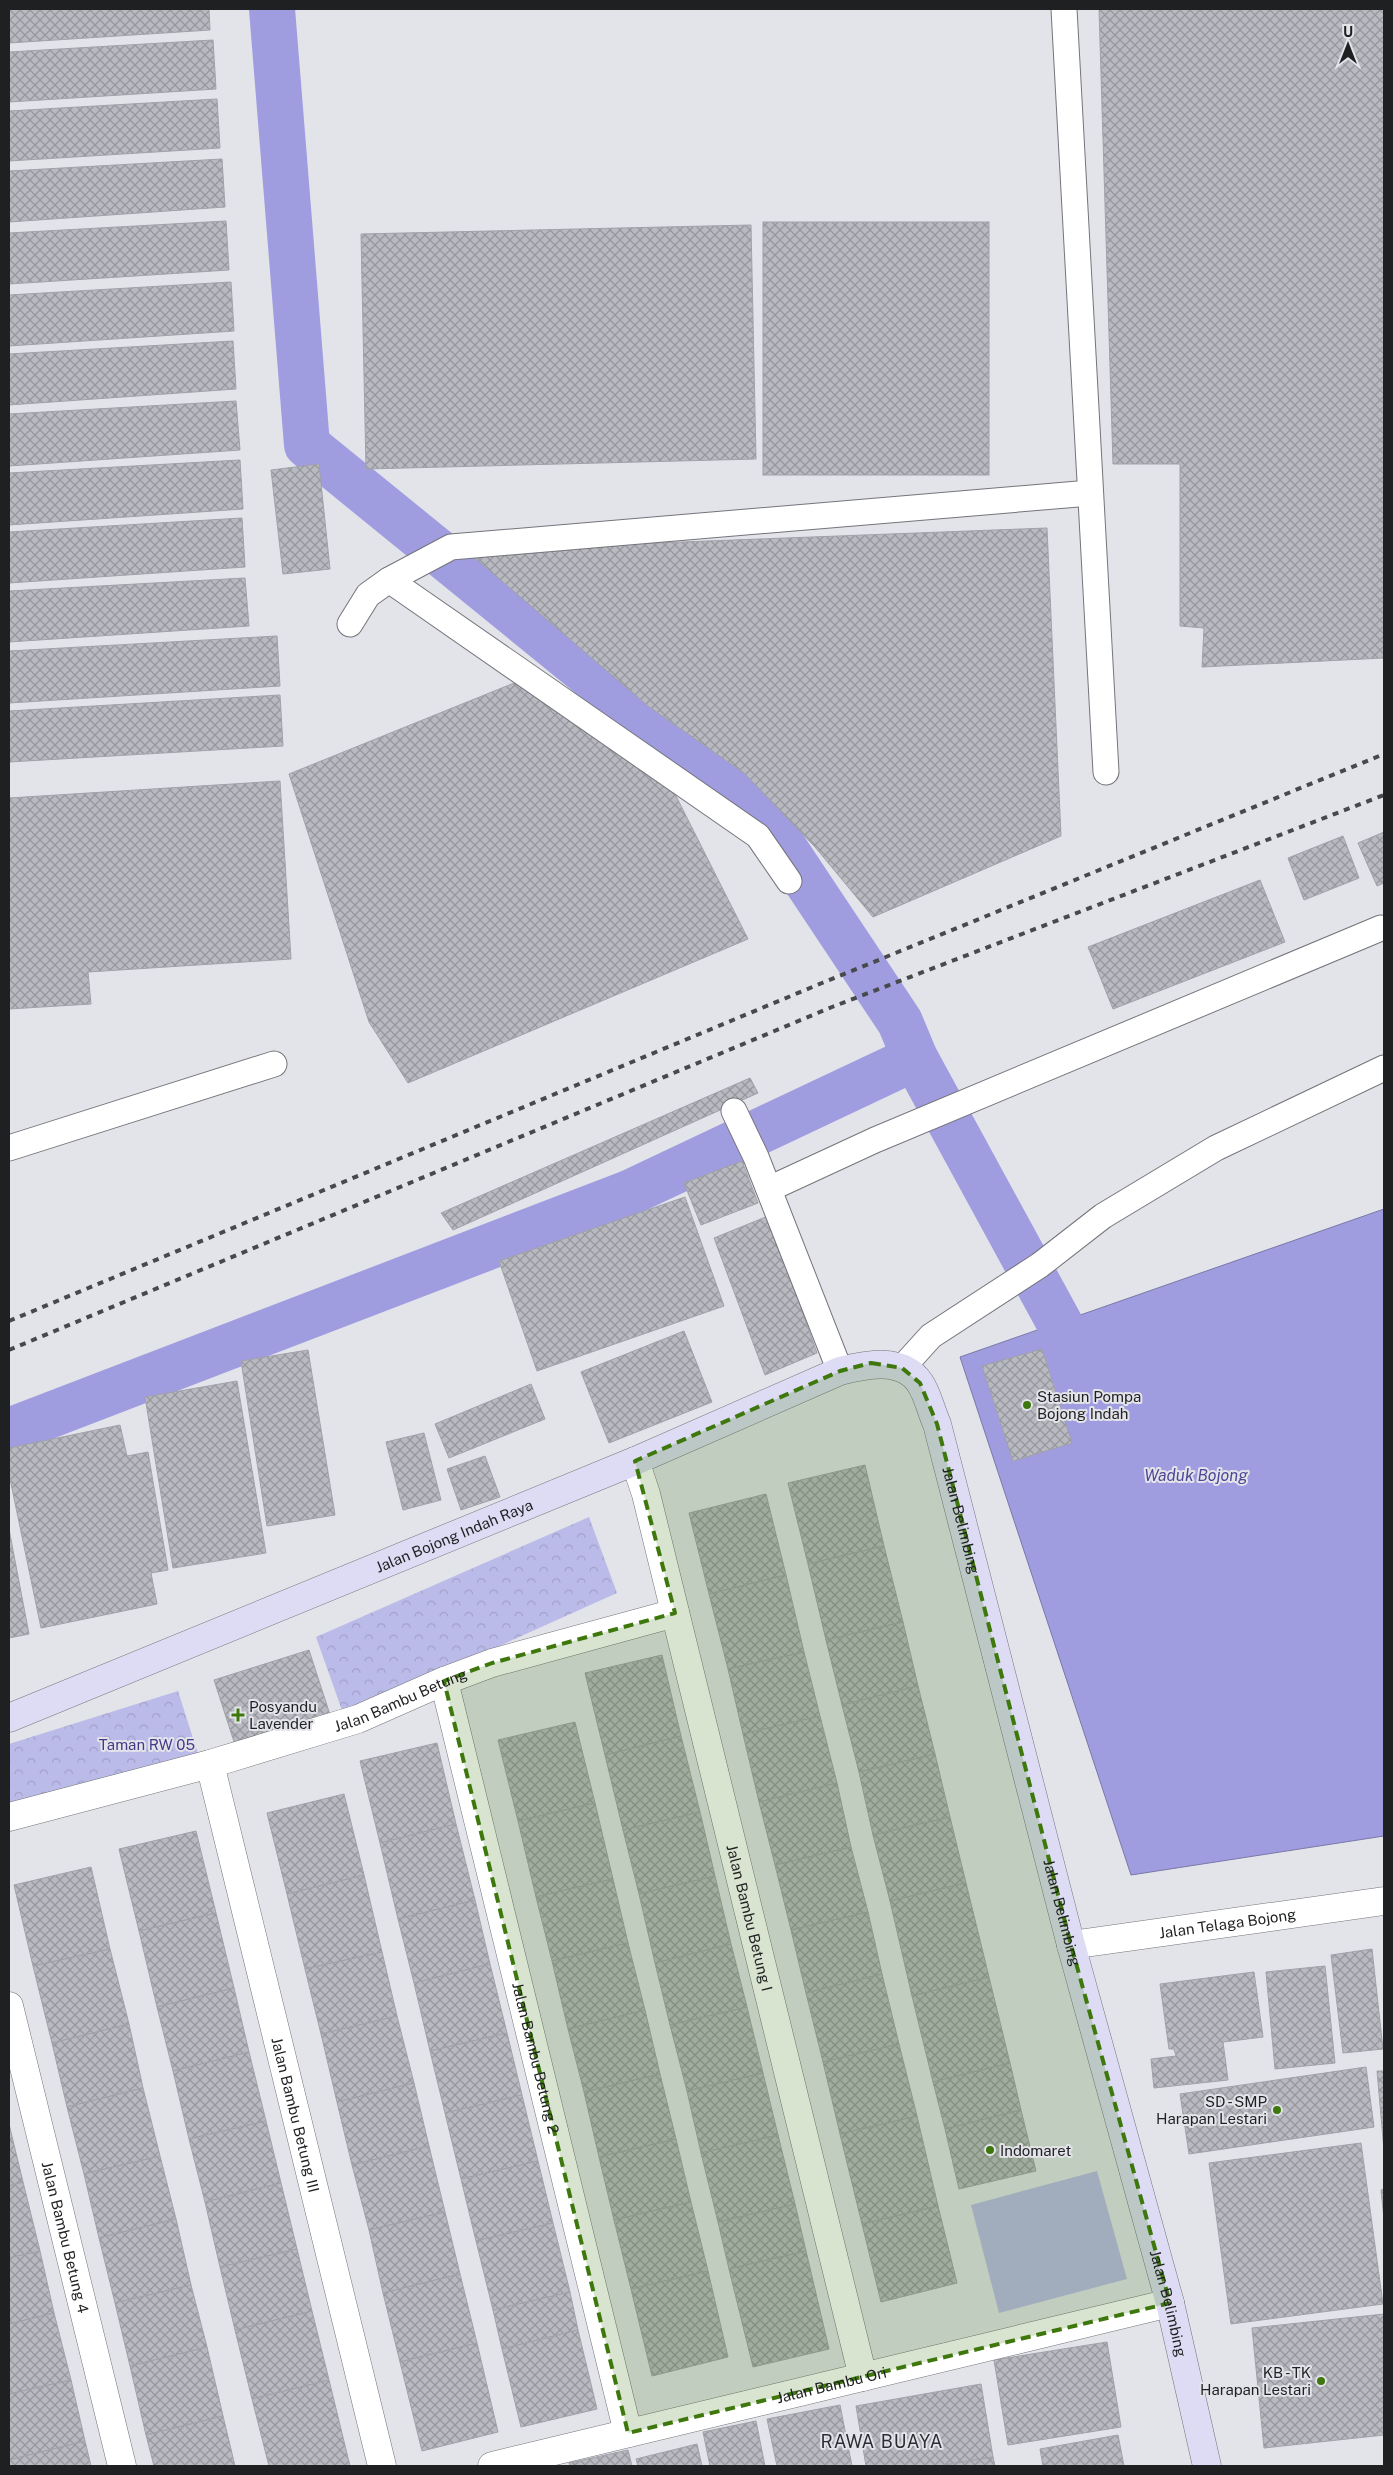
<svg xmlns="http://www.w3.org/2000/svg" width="1393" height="2475" font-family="'Public Sans',sans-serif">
	<defs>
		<pattern id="park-crowns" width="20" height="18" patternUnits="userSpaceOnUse" patternTransform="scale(1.25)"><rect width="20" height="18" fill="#bbbbe9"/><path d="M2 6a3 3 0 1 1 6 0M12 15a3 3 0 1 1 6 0" fill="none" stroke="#a0a0c8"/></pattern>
		<pattern id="building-cross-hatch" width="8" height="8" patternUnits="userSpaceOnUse" patternTransform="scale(1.25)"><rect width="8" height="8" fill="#b9bac1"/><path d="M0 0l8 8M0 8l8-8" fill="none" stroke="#96979c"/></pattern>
	</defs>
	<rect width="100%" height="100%" fill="#e3e3ea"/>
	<!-- grass -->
	<path fill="#bbbbe9" d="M1097 2171 1127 2279 999 2313 971 2205Z"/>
	<!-- park -->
	<g fill="url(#park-crowns)">
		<path d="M589 1517 617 1593 344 1716 316 1637Z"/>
		<path d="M178 1691 203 1770 9 1831V1744Z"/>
	</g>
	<!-- water -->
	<path fill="#9f9de0" stroke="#7978a7" d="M1384 1209V1836L1131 1875 960 1357Z"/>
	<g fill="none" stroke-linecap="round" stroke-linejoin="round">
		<!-- canal -->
		<g stroke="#9f9de0" stroke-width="46">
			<path d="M272 9 307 445 763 816 900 1022 915 1058 1060 1324"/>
			<path d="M9 1431 629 1193 915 1058"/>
		</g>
	</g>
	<!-- building -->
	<g fill="url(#building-cross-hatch)" stroke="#a1a1a9">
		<path d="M9 9H209L210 30 9 43Z"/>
		<path d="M1099 9H1384V658L1202 667 1204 628 1180 626V464H1113Z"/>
		<path d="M213 40 216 89 9 102V52Z"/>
		<path d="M217 99 220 148 9 161V111Z"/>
		<path d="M222 159 225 207 9 222V171Z"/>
		<path d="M226 221 229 270 9 284V233Z"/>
		<rect x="763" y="222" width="226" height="253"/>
		<path d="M751 225 756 459 366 469 361 234Z"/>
		<path d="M231 282 234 331 9 346V295Z"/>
		<path d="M233 341 236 389 9 405V354Z"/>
		<path d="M236 401 240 450 9 466V414Z"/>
		<path d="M240 460 243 509 9 525V473Z"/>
		<path d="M319 464 330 569 283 574 271 470Z"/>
		<path d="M242 518 245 567 9 583V532Z"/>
		<path d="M1047 528 1061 836 873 917 815 847 744 773 648 706 469 553 525 548Z"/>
		<path d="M245 578 249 626 9 642V591Z"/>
		<path d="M277 636 280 686 9 703V651Z"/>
		<path d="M519 681 674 792 748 939 408 1083 369 1022 289 774Z"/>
		<path d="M280 695 283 746 9 762V711Z"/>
		<path d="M280 781 291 959 88 972 91 1004 9 1009V798Z"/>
		<path d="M1384 832V883L1377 886 1358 843Z"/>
		<path d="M1343 836 1359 878 1304 900 1288 858Z"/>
		<path d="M1260 880 1285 942 1113 1009 1088 947Z"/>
		<path d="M750 1078 758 1093 453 1230 441 1213Z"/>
		<path d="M742 1161 758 1203 701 1225 684 1183Z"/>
		<path d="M685 1197 724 1306 537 1371 499 1261Z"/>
		<path d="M768 1216 817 1353 765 1375 714 1238Z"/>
		<path d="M684 1331 712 1402 609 1443 581 1372Z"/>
		<path d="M1042 1349 1072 1443 1013 1461 982 1366Z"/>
		<path d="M308 1350 335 1515 267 1526 241 1361Z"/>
		<path d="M237 1381 266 1553 173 1568 145 1397Z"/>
		<path d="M531 1384 545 1419 449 1458 435 1424Z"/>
		<path d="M120 1425 127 1456 148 1452 168 1570 151 1573 157 1604 41 1628 9 1474V1448Z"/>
		<path d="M424 1433 441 1500 403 1510 386 1442Z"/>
		<path d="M485 1456 500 1497 461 1510 447 1469Z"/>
		<path d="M865 1465 884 1546 808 1564 788 1483Z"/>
		<path d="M766 1494 786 1575 709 1594 689 1513Z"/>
		<path d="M9 1529 29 1634 9 1638Z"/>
		<path d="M884 1546 903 1622 826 1640 808 1564Z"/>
		<path d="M786 1575 804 1652 728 1669 709 1594Z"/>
		<path d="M903 1622 918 1686 842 1705 826 1640Z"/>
		<path d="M309 1650 333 1724 238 1754 214 1680Z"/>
		<path d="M804 1652 820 1716 743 1734 728 1669Z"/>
		<path d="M662 1655 681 1736 605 1755 585 1673Z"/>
		<path d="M918 1686 935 1754 859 1772 842 1705Z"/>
		<path d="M820 1716 837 1783 759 1802 743 1734Z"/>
		<path d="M575 1722 595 1803 518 1821 498 1740Z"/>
		<path d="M681 1736 700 1812 623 1830 605 1755Z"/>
		<path d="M437 1743 456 1824 380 1843 360 1761Z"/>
		<path d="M935 1754 950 1817 873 1835 859 1772Z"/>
		<path d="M837 1783 851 1847 775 1865 759 1802Z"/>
		<path d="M344 1794 364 1875 287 1894 267 1813Z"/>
		<path d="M595 1803 613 1879 536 1897 518 1821Z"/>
		<path d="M700 1812 715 1876 639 1894 623 1830Z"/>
		<path d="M950 1817 966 1883 890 1901 873 1835Z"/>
		<path d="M456 1824 475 1900 398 1919 380 1843Z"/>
		<path d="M196 1831 216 1913 139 1931 119 1849Z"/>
		<path d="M851 1847 868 1912 791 1930 775 1865Z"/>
		<path d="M91 1867 110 1949 33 1966 14 1885Z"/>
		<path d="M364 1875 382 1952 305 1969 287 1894Z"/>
		<path d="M715 1876 731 1944 655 1963 639 1894Z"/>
		<path d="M613 1879 628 1943 552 1961 536 1897Z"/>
		<path d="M966 1883 989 1977 912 1996 890 1901Z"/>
		<path d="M475 1900 490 1964 414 1983 398 1919Z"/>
		<path d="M868 1912 882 1974 806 1993 791 1930Z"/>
		<path d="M216 1913 234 1988 157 2007 139 1931Z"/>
		<path d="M628 1943 645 2010 568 2029 552 1961Z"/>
		<path d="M731 1944 747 2007 670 2025 655 1963Z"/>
		<path d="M110 1949 129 2024 52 2043 33 1966Z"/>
		<path d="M1372 1949 1383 2049 1343 2053 1331 1955Z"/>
		<path d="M382 1952 397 2016 321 2034 305 1969Z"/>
		<path d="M490 1964 507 2033 430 2051 414 1983Z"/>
		<path d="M1325 1966 1335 2063 1275 2069 1266 1972Z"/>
		<path d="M1254 1972 1263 2037 1223 2042 1228 2080 1154 2088 1151 2059 1176 2056 1174 2049H1169L1160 1984Z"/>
		<path d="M882 1974 899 2044 823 2062 806 1993Z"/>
		<path d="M989 1977 1010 2063 933 2082 912 1996Z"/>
		<path d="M234 1988 249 2052 173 2071 157 2007Z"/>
		<path d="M747 2007 763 2073 687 2091 670 2025Z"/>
		<path d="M645 2010 660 2074 584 2092 568 2029Z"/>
		<path d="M397 2016 414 2083 337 2102 321 2034Z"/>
		<path d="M129 2024 143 2088 67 2107 52 2043Z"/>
		<path d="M507 2033 522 2095 445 2113 430 2051Z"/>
		<path d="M899 2044 917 2116 840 2134 823 2062Z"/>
		<path d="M249 2052 266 2121 189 2139 173 2071Z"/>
		<path d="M1010 2063 1021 2110 945 2129 933 2082Z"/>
		<path d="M1366 2067 1374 2127 1189 2154 1180 2094Z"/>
		<path d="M1377 2071H1384V2150Z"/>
		<path d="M763 2073 778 2135 701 2153 687 2091Z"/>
		<path d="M660 2074 676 2139 599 2157 584 2092Z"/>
		<path d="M414 2083 429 2146 352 2165 337 2102Z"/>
		<path d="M143 2088 160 2156 84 2174 67 2107Z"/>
		<path d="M522 2095 538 2161 461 2179 445 2113Z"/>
		<path d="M1021 2110 1036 2171 959 2189 945 2129Z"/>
		<path d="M917 2116 938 2206 862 2224 840 2134Z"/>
		<path d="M266 2121 281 2183 205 2202 189 2139Z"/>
		<path d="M9 2124 23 2182 9 2186Z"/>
		<path d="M778 2135 795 2204 718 2222 701 2153Z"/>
		<path d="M676 2139 691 2202 614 2220 599 2157Z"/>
		<path d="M1361 2143 1383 2304 1231 2324 1209 2163Z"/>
		<path d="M429 2146 445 2212 369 2230 352 2165Z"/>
		<path d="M160 2156 176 2219 99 2238 84 2174Z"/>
		<path d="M538 2161 553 2223 476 2241 461 2179Z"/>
		<path d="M23 2182 40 2251 9 2258V2186Z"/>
		<path d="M281 2183 297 2249 220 2267 205 2202Z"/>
		<path d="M1384 2189V2219L1381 2190Z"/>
		<path d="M691 2202 708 2271 631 2289 614 2220Z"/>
		<path d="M795 2204 806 2251 729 2269 718 2222Z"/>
		<path d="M938 2206 957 2283 881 2302 862 2224Z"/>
		<path d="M445 2212 460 2274 383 2293 369 2230Z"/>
		<path d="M176 2219 191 2285 115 2303 99 2238Z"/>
		<path d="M553 2223 570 2292 493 2310 476 2241Z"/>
		<path d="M297 2249 312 2311 235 2330 220 2267Z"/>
		<path d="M40 2251 54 2313 9 2324V2258Z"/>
		<path d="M806 2251 829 2349 753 2367 729 2269Z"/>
		<path d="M708 2271 728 2357 652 2376 631 2289Z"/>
		<path d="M460 2274 477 2343 400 2362 383 2293Z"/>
		<path d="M191 2285 207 2347 130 2366 115 2303Z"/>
		<path d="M570 2292 578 2330 502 2349 493 2310Z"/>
		<path d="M312 2311 329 2380 252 2399 235 2330Z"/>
		<path d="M54 2313 71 2380 9 2394V2324Z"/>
		<path d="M1384 2314V2435L1264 2448 1252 2328Z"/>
		<path d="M578 2330 597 2409 521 2427 502 2349Z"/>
		<path d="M1107 2342 1121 2427 1008 2445 994 2360Z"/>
		<path d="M477 2343 498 2432 422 2451 400 2362Z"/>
		<path d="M207 2347 223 2416 146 2435 130 2366Z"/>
		<path d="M71 2380 85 2441 9 2460V2394Z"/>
		<path d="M329 2380 350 2466H269L252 2399Z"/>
		<path d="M981 2384 993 2457 939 2466H866L856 2406Z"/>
		<path d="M840 2405 852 2466H777L767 2419Z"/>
		<path d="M223 2416 235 2466H154L146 2435Z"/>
		<path d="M756 2421 765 2466H710L703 2432Z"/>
		<path d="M1118 2435 1124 2466H1043L1040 2449Z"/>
		<path d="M85 2441 91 2466H10L9 2460Z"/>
		<path d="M697 2444 702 2466H638L636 2459Z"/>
		<path d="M628 2450 632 2466H570L569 2463Z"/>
		<path d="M993 2457 995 2466H939Z"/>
	</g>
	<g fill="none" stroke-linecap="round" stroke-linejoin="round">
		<defs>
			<g id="lane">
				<path d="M1064 9 1106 772"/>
				<path d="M389 580 758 836 789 881"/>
				<path d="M350 624 368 595 389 580 451 547 1090 493"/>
				<path d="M734 1111 756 1157 840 1371"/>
				<path d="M9 1148 274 1064"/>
				<path d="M769 1189 875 1140 1381 928"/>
				<path d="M902 1368 931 1336 1040 1265 1103 1216 1216 1148 1384 1068"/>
			</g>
			<g id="street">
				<path id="s1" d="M635 1461 646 1494 863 2377"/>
				<path id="s2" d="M444 1681 628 2433"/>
				<path id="s3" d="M210 1764 382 2466"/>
				<path id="s4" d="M9 1817 210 1764 358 1719 444 1681 492 1663 675 1613"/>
				<path id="s5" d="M1071 1945 1384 1901"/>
				<path id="s6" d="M9 2006 122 2466"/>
				<path id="s7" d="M492 2466 1170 2303"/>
			</g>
			<g id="secondary">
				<path id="s8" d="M9 1718 635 1461 840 1371C865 1365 902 1356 920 1383 928 1395 931 1411 937 1424L1071 1945 1170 2303 1207 2466"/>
			</g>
		</defs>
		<!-- lane casing -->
		<use href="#lane" stroke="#74747b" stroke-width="27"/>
		<!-- street casing -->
		<use href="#street" stroke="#74747b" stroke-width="29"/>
		<!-- secondary casing -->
		<use href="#secondary" stroke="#74747b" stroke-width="29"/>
		<!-- lane -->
		<use href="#lane" stroke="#fff" stroke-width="25"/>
		<!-- street -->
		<use href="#street" stroke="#fff" stroke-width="28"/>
		<!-- secondary -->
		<use href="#secondary" stroke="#dddcf4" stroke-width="28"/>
		<!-- rail -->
		<g stroke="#48494c" stroke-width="4" stroke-dasharray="6 6" stroke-linecap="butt">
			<path d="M9 1321 822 983 1384 754"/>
			<path d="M9 1350 832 1007 1384 795"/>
		</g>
	</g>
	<!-- marked area -->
	<path fill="#3e780d" fill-opacity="0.2" stroke="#3e780d" stroke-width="4" stroke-dasharray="10 6" stroke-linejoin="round" d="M871 1363 902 1368 920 1383 937 1424 1071 1945 1170 2303 628 2433 444 1681 492 1663 675 1613 635 1461 840 1371Z"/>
	<!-- markers -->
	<g fill="#3e780d" stroke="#e3e3ea" stroke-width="2">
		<circle cx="1027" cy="1405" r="5"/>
		<path d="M235.5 1707.5h5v5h5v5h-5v5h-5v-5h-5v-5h5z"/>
		<circle cx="1277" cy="2110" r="5"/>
		<circle cx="990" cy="2150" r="5"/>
		<circle cx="1321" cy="2381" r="5"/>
	</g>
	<g text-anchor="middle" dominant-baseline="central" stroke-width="4" stroke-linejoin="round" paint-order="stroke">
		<!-- poi labels -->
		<g font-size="15" fill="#1f2022" stroke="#e3e3ea" text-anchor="start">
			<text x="1037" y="1396">Stasiun Pompa<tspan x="1037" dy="17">Bojong Indah</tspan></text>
			<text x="249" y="1706">Posyandu<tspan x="249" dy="17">Lavender</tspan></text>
			<text x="1267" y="2101" text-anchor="end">SD - SMP<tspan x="1267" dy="17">Harapan Lestari</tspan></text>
			<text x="1000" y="2150">Indomaret</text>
			<text x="1311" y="2372" text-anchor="end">KB - TK<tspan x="1311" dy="17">Harapan Lestari</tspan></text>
		</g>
		<!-- street labels -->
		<g font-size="15" fill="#1f2022" stroke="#e3e3ea">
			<text stroke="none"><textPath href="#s8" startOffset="1131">Jalan Belimbing</textPath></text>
			<text stroke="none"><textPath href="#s8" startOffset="481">Jalan Bojong Indah Raya</textPath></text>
			<text stroke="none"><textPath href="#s4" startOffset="409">Jalan Bambu Betung</textPath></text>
			<text stroke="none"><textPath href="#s8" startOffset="1536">Jalan Belimbing</textPath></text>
			<text stroke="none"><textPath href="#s1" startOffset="471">Jalan Bambu Betung I</textPath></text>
			<text stroke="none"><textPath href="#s5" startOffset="158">Jalan Telaga Bojong</textPath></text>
			<text stroke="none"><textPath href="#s2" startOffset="388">Jalan Bambu Betung 2</textPath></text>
			<text stroke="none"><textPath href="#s3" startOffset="361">Jalan Bambu Betung III</textPath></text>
			<text stroke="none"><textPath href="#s6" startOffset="238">Jalan Bambu Betung 4</textPath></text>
			<text stroke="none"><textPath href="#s8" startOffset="1941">Jalan Belimbing</textPath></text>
			<text stroke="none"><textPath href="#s7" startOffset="349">Jalan Bambu Ori</textPath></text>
		</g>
		<!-- park labels -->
		<g font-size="15" fill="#443a88" stroke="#e3e3ea">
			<text x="147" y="1744">Taman RW 05</text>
		</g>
		<!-- water labels -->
		<g font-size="16" font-style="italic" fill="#4f4696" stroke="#e3e3ea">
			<text x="1196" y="1475">Waduk Bojong</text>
		</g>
		<!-- quarter labels -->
		<g font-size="18" letter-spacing="1" fill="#2c2c32" stroke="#e3e3ea">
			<text x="882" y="2441">RAWA BUAYA</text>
		</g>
	</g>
	<!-- border -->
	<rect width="1393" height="2475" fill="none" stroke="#1f2022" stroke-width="20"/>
	<!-- north arrow -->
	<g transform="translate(1348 45)" stroke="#e3e3ea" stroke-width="4" paint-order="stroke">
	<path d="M0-4L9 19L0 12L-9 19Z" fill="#1f2022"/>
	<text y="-8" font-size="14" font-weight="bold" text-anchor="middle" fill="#1f2022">U</text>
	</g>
</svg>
